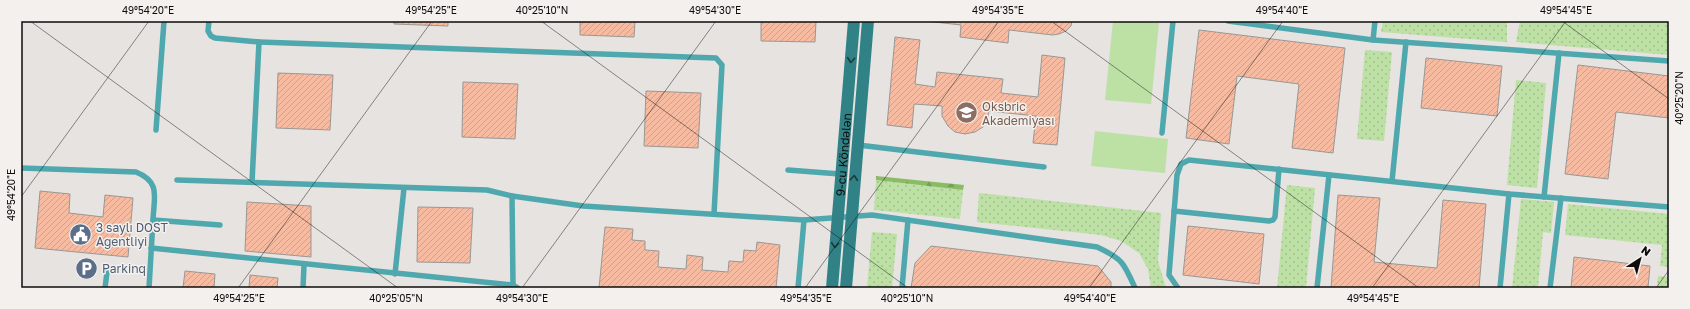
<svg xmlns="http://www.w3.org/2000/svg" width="1690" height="309" font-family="'Golos Text',sans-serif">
	<defs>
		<pattern id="grass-dots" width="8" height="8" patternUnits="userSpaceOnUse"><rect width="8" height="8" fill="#bde0a5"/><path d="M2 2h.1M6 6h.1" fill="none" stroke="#a1bf8d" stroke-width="1.8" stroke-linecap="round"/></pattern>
		<pattern id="forest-firs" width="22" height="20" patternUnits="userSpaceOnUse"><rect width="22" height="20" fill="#8abc64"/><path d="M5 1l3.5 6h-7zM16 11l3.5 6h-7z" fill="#76a055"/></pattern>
		<pattern id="building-hatch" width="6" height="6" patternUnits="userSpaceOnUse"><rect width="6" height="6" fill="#f6bba1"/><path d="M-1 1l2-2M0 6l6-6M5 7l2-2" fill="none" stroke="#d2a089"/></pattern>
	</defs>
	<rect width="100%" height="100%" fill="#e6e3e0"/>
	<!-- grass -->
	<g fill="url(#grass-dots)">
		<path d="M1383 21H1507V42L1381 32Z"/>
		<path d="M1520 21H1669V55L1516 42Z"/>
		<path d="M1365 50 1392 52 1384 141 1357 139Z"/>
		<path d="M1516 80 1546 83 1537 188 1507 185Z"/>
		<path d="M876 180 963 190 960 219 874 210Z"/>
		<path d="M1287 185 1315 188 1306 288H1277Z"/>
		<path d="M979 193 1161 213 1158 261 1166 288H1151L1148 269 1139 253 1121 241 1101 235 977 222Z"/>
		<path d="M1521 199 1554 202 1551 233 1543 232 1538 288H1512Z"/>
		<path d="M1568 204 1669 214V267L1660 266 1662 245 1565 235Z"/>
		<path d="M872 232 897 234 892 288H867Z"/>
		<path d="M1658 276 1669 277V288H1657Z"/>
	</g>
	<!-- forest -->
	<path fill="url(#forest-firs)" d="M876 176 964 185 963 190 876 180Z"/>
	<!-- garden -->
	<g fill="#bde0a5">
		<path d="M1113 21H1136L1159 23 1151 104 1105 100Z"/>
		<path d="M1095 131 1168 139 1165 173 1091 166Z"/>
	</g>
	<!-- building -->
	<g fill="url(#building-hatch)" stroke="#9b9795">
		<path d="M394 21H448V26L394 24Z"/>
		<path d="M580 21H635L634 37 580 35Z"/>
		<path d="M761 21H816L815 42 761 41Z"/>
		<path d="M925 21H1072L1071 26 1066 31 1059 34 1053 35 1009 30 1008 43 960 37 961 25Z"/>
		<path d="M1199 30 1345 48 1333 153 1292 148 1299 84 1237 76 1229 144 1186 138Z"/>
		<path d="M895 37 920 40 915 84 935 87 937 72 1003 79 1001 93 1038 97 1042 55 1065 58 1057 145 1033 143 1036 116 989 111 987 120 983 127 975 132 965 134 955 132 948 126 942 116V106L914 104 912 128 887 125Z"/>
		<path d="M1426 58 1502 66 1497 116 1421 108Z"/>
		<path d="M1578 65 1669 76V118L1616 112 1608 179 1565 174Z"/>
		<path d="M278 73 333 75 330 130 276 128Z"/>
		<path d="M463 82 518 84 515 139 462 137Z"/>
		<path d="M646 91 701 93 698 148 644 146Z"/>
		<path d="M40 191 70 194 69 213 103 217 105 195 133 198 128 257 35 248Z"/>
		<path d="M1338 195 1380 198 1374 262 1437 268 1443 200 1486 204 1479 288H1331Z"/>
		<path d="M247 202 311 206V257L245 251Z"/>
		<path d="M418 207 473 208 470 263 417 262Z"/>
		<path d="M1188 226 1264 234 1259 284 1183 275Z"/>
		<path d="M605 227 633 229 632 240 645 241V250L659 251 658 267 686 269 687 255 703 257 702 270 728 272 729 261 743 262 744 250 756 251 757 242 780 245 776 288H599Z"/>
		<path d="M931 246 1098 266 1111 282V288H911L915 263Z"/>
		<path d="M1574 257 1650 266 1648 288H1571Z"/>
		<path d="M185 271 215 274 214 288H183Z"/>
		<path d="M250 275 278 278 277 288H249Z"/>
	</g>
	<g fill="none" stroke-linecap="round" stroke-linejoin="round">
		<!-- lane -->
		<g stroke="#4fa8ad" stroke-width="5.5">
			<path d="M209 21 208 31 211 36 215 38 259 42 252 182"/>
			<path d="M1228 21 1373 40 1669 61"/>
			<path d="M1373 40 1375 21"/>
			<path d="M259 42 716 58 722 65 714 214"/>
			<path d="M156 130 164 21"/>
			<path d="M1162 133 1173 21"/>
			<path d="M858 145 1044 167"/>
			<path d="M21 168 136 172C161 182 154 197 153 220"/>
			<path d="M788 170 840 174"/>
			<path d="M177 180 487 190 512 196 583 206 804 220 872 215 1097 247C1123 259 1124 263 1135 288"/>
			<path d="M1392 181 1406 42"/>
			<path d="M512 196 513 285"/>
			<path d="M1544 197 1559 53"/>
			<path d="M1174 211 1269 221 1273 220 1275 217 1279 169"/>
			<path d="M151 248 513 285 518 288"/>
			<path d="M395 274 404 188"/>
			<path d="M105 288 107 272"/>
			<path d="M149 288 153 220 220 225"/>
			<path d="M303 288 304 265"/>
			<path d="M798 288 804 220"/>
			<path d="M902 288 908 220"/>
			<path d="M1178 288 1169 275 1177 175 1181 164 1189 160 1509 194 1669 207"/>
			<path d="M1317 288 1329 175"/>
			<path d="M1500 288 1509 194"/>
			<path d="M1550 288 1561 198"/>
		</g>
		<!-- secondary -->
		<g stroke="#318286" stroke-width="12">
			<path id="s1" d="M832 288 854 21"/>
			<path d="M846 288 868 21"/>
		</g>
	</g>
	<!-- one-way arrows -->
	<defs><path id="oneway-chevron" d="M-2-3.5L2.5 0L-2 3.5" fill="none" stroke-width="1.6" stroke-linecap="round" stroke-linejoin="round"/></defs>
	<g stroke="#1b3b3c">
		<use href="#oneway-chevron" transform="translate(851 60) rotate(95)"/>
		<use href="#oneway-chevron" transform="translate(854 178) rotate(-85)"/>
		<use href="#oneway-chevron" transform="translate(835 245) rotate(94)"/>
	</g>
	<!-- ticks -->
	<path fill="none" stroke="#0c0c0b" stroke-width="1" stroke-opacity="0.45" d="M30 21 398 288M541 21 908 288M1051 21 1419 288M1562 21 1669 99M21 197 149 21M238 288 432 21M522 288 716 21M805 288 999 21M1089 288 1283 21M1372 288 1566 21M1656 288 1669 270"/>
	<!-- icons -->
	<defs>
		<symbol id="university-disc" viewBox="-11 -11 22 22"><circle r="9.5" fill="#8d6e63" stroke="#f3f0ed"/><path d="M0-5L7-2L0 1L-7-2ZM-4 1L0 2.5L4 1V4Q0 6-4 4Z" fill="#fff"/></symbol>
		<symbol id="civic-disc" viewBox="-11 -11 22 22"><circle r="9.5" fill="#5c6f8a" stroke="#f3f0ed"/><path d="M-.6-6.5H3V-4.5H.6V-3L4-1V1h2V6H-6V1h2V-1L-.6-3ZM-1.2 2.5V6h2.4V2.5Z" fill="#fff"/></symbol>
		<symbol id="parking-disc" viewBox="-11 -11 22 22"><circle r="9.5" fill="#5c6f8a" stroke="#f3f0ed"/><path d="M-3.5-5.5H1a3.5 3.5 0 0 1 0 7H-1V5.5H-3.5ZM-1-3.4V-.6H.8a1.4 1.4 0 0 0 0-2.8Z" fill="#fff"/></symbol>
	</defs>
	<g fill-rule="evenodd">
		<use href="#university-disc" x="954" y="100" width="25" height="25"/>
		<use href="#civic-disc" x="68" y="222" width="25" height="25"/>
		<use href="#parking-disc" x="74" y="256" width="25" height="25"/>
	</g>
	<g text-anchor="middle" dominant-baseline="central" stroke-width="3" stroke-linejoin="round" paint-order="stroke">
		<!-- education labels -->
		<g font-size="12" fill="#785e54" stroke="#f3f0ed" text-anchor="start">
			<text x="982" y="106">Oksbric<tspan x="982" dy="14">Akademiyası</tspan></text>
		</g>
		<!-- street labels -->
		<g font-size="12" fill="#0c0c0b" stroke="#f3f0ed">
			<text stroke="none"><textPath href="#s1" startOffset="134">9-cu Köndələn</textPath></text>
		</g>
		<!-- service labels -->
		<g font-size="12" fill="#4e5e75" stroke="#f3f0ed" text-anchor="start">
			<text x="96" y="227">3 saylı DOST<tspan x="96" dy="14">Agentliyi</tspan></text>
			<text x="102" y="268">Parkinq</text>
		</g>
	</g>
	<!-- border -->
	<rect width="1690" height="309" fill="none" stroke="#f3f0ed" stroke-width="44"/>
	<!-- north arrow -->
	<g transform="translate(1640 259) rotate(36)" stroke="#f3f0ed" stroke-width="3" paint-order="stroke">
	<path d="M0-3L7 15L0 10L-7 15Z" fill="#0c0c0b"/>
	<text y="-6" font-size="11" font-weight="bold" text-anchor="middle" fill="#0c0c0b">N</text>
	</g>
	<rect x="22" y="22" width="1646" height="265" fill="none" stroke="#0c0c0b" stroke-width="1.5"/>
	<g font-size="10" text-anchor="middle" fill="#0c0c0b">
		<text x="148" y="14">49°54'20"E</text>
		<text x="431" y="14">49°54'25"E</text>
		<text x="542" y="14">40°25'10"N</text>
		<text x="715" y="14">49°54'30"E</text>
		<text x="998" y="14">49°54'35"E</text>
		<text x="1282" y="14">49°54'40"E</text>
		<text x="1566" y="14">49°54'45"E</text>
		<text transform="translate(1679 98) rotate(-90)" y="4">40°25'20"N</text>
		<text transform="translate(11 195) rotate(-90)" y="4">49°54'20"E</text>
		<text x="239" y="302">49°54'25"E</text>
		<text x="396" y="302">40°25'05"N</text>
		<text x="522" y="302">49°54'30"E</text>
		<text x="806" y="302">49°54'35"E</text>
		<text x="907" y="302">40°25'10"N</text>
		<text x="1090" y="302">49°54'40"E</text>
		<text x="1373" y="302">49°54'45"E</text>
	</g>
</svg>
